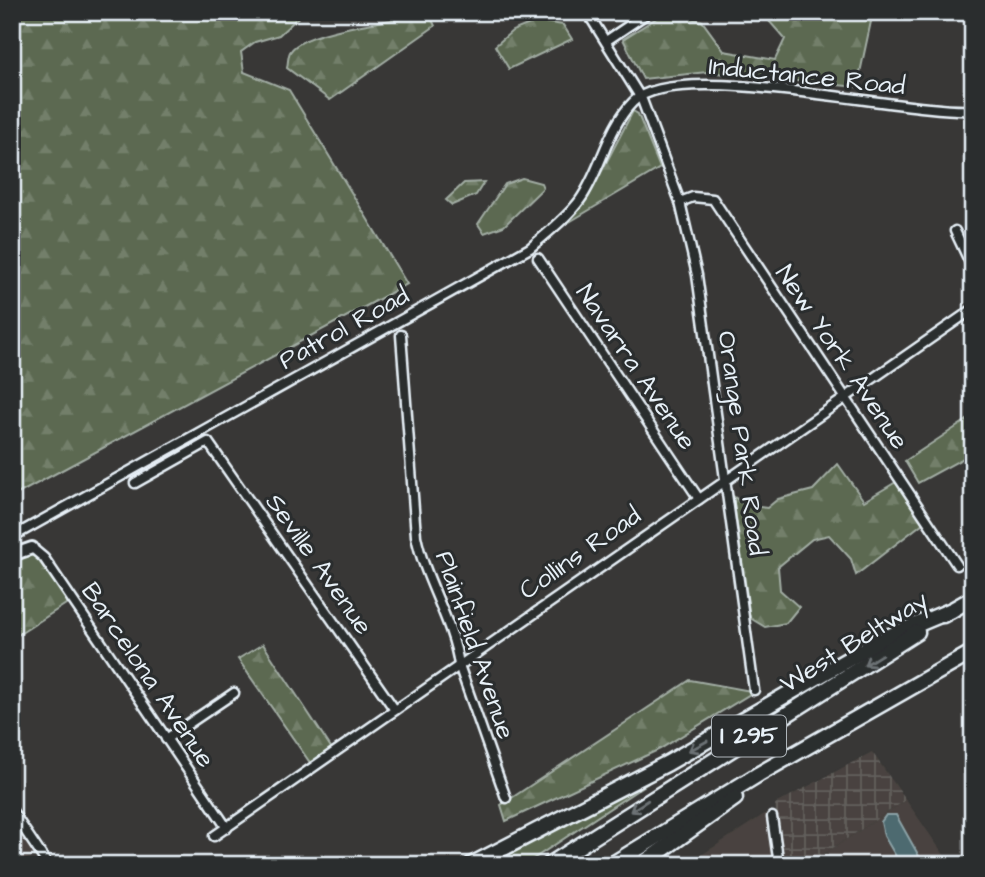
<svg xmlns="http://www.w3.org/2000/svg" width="985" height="877" font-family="'Architects Daughter',sans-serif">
	<defs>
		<pattern id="industrial-grid" width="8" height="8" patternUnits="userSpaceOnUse" patternTransform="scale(1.75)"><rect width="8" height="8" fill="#48433f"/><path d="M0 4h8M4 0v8" fill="none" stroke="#625f5c"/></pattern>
		<pattern id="forest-firs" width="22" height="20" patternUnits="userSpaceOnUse" patternTransform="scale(1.75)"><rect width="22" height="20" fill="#5c6951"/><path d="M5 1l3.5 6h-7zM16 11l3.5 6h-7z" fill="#737f6b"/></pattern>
	</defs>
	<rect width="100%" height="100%" fill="#383736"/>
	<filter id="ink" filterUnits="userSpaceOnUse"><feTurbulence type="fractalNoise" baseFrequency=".0143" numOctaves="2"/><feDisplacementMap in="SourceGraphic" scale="14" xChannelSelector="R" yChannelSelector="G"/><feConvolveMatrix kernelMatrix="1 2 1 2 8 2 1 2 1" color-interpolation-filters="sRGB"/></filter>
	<g filter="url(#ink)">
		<!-- built -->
		<g fill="#48433f">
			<path d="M906 800 951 865H807Z"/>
			<path d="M766 813 773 865H686Z"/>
			<path d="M12 819 36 853 19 865H12Z"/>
		</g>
		<!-- industrial -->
		<path fill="url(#industrial-grid)" d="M872 752 906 800 807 865H783L775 804Z"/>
		<!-- grass -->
		<path fill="#5c6951" stroke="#a2ada4" stroke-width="2" d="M647 780 648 783 524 865H483Z"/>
		<!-- forest -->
		<g fill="url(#forest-firs)" stroke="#a2ada4" stroke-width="2">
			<path d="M12 12H304L279 35 255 42 241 52 244 72 289 90 407 284 12 497Z"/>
			<path d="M666 12 702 21 724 51 775 60 785 39 769 21 770 12H789L797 16 799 12H873L857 87 707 72 643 79 623 39Z"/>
			<path d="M430 15 435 26 330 100 287 68C288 63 288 56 290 52 303 29 403 19 430 15Z"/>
			<path d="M537 21 563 25 572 39 509 69 495 46 512 31Z"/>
			<path d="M633 111 638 114 660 168 566 224 588 198Z"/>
			<path d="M522 178 541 183 543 188 504 226 484 233 478 224 505 184Z"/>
			<path d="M484 182 476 195 452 205 446 200 464 183Z"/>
			<path d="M973 416V453L918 483 905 461Z"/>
			<path d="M838 464 864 501 896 482 923 523 856 575 851 559 829 535 812 539 778 567 780 590 799 607 786 623 765 627 750 618 733 496 745 505 767 508 778 499 813 490Z"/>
			<path d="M28 554 36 557 69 602 12 639V559Z"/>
			<path d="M263 644 332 749 311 764 238 659Z"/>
			<path d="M690 680 751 691 750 694 660 749 506 821 501 805Z"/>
		</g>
		<!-- water -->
		<path fill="#4d6b70" stroke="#8ba1a6" stroke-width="2" d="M886 815H896L924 865H901L884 836 881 822Z"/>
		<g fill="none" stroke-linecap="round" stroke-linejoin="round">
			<defs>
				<g id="street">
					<path d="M587 12 642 100 680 202 697 275 754 690"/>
					<path d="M606 41 649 12"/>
					<path d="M680 202 693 197 713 199 957 565"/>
					<path d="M955 231 973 269"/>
					<path d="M538 258 699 499"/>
					<path d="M401 335 416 536C425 581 453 621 459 665L506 798"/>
					<path d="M135 483 208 442 395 710"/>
					<path d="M12 537 530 248C547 233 567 218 580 200 601 171 607 128 633 102 675 58 905 114 973 110"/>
					<path d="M32 548 44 558 227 828"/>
					<path d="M166 739 234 693"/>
					<path d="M12 811 48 865"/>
					<path d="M772 817 779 865"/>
					<path d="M214 836 973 309"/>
					<path d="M965 865 973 859"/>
				</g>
				<path id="secondary" d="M12 555 32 548"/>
				<g id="highway">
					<path d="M943 615 973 598"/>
					<path d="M471 865 668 763 885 638 952 610"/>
					<path d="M549 865 917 632"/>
					<path d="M611 865 759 774 973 652"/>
					<path d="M641 865 735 798"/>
				</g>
			</defs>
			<!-- street casing -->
			<use href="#street" stroke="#e8f1f8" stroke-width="13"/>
			<!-- secondary casing -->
			<use href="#secondary" stroke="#e8f1f8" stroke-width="16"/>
			<!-- highway casing -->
			<use href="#highway" stroke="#e8f1f8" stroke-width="19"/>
			<!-- street -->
			<use href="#street" stroke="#2a2d2e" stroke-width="8"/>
			<!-- secondary -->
			<use href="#secondary" stroke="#2a2d2e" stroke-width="10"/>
			<!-- highway -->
			<use href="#highway" stroke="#2a2d2e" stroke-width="14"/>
		</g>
		<!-- one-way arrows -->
		<defs><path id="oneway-shaft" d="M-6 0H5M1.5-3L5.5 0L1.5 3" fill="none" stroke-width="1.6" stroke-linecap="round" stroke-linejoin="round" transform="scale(1.75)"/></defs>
		<g stroke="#6c7275">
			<use href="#oneway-shaft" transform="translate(873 660) rotate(148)"/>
			<use href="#oneway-shaft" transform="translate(698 746) rotate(151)"/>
			<use href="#oneway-shaft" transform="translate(639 806) rotate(147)"/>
		</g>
	</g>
	<g text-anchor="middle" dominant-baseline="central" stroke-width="6" stroke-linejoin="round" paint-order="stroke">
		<!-- shield labels -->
		<rect fill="#2a2d2e" stroke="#afb6bb" stroke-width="2" x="712" y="715.5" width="74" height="41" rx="5"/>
		<g font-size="24" font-weight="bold" fill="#e8f1f8">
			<text x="749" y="736">I 295</text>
		</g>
		<!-- street labels -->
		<g font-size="26" fill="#e8f1f8" stroke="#2a2d2e">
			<text transform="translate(807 76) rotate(6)">Inductance Road</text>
			<text transform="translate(344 328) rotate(-29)">Patrol Road</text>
			<text transform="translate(842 357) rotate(56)">New York Avenue</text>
			<text transform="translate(636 367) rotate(56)">Navarra Avenue</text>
			<text transform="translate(742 443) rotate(82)">Orange Park Road</text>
			<text transform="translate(580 553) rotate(-35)">Collins Road</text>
			<text transform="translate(319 564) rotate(55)">Seville Avenue</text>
			<text transform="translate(854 642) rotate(-32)">West Beltway</text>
			<text transform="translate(475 645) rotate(71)">Plainfield Avenue</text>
			<text transform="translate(148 675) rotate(56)">Barcelona Avenue</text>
		</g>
	</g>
	<!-- margin -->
	<rect width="985" height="877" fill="none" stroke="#2a2d2e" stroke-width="42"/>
	<rect x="21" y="21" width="943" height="835" fill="none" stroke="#e8f1f8" stroke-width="2.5" filter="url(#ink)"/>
</svg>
